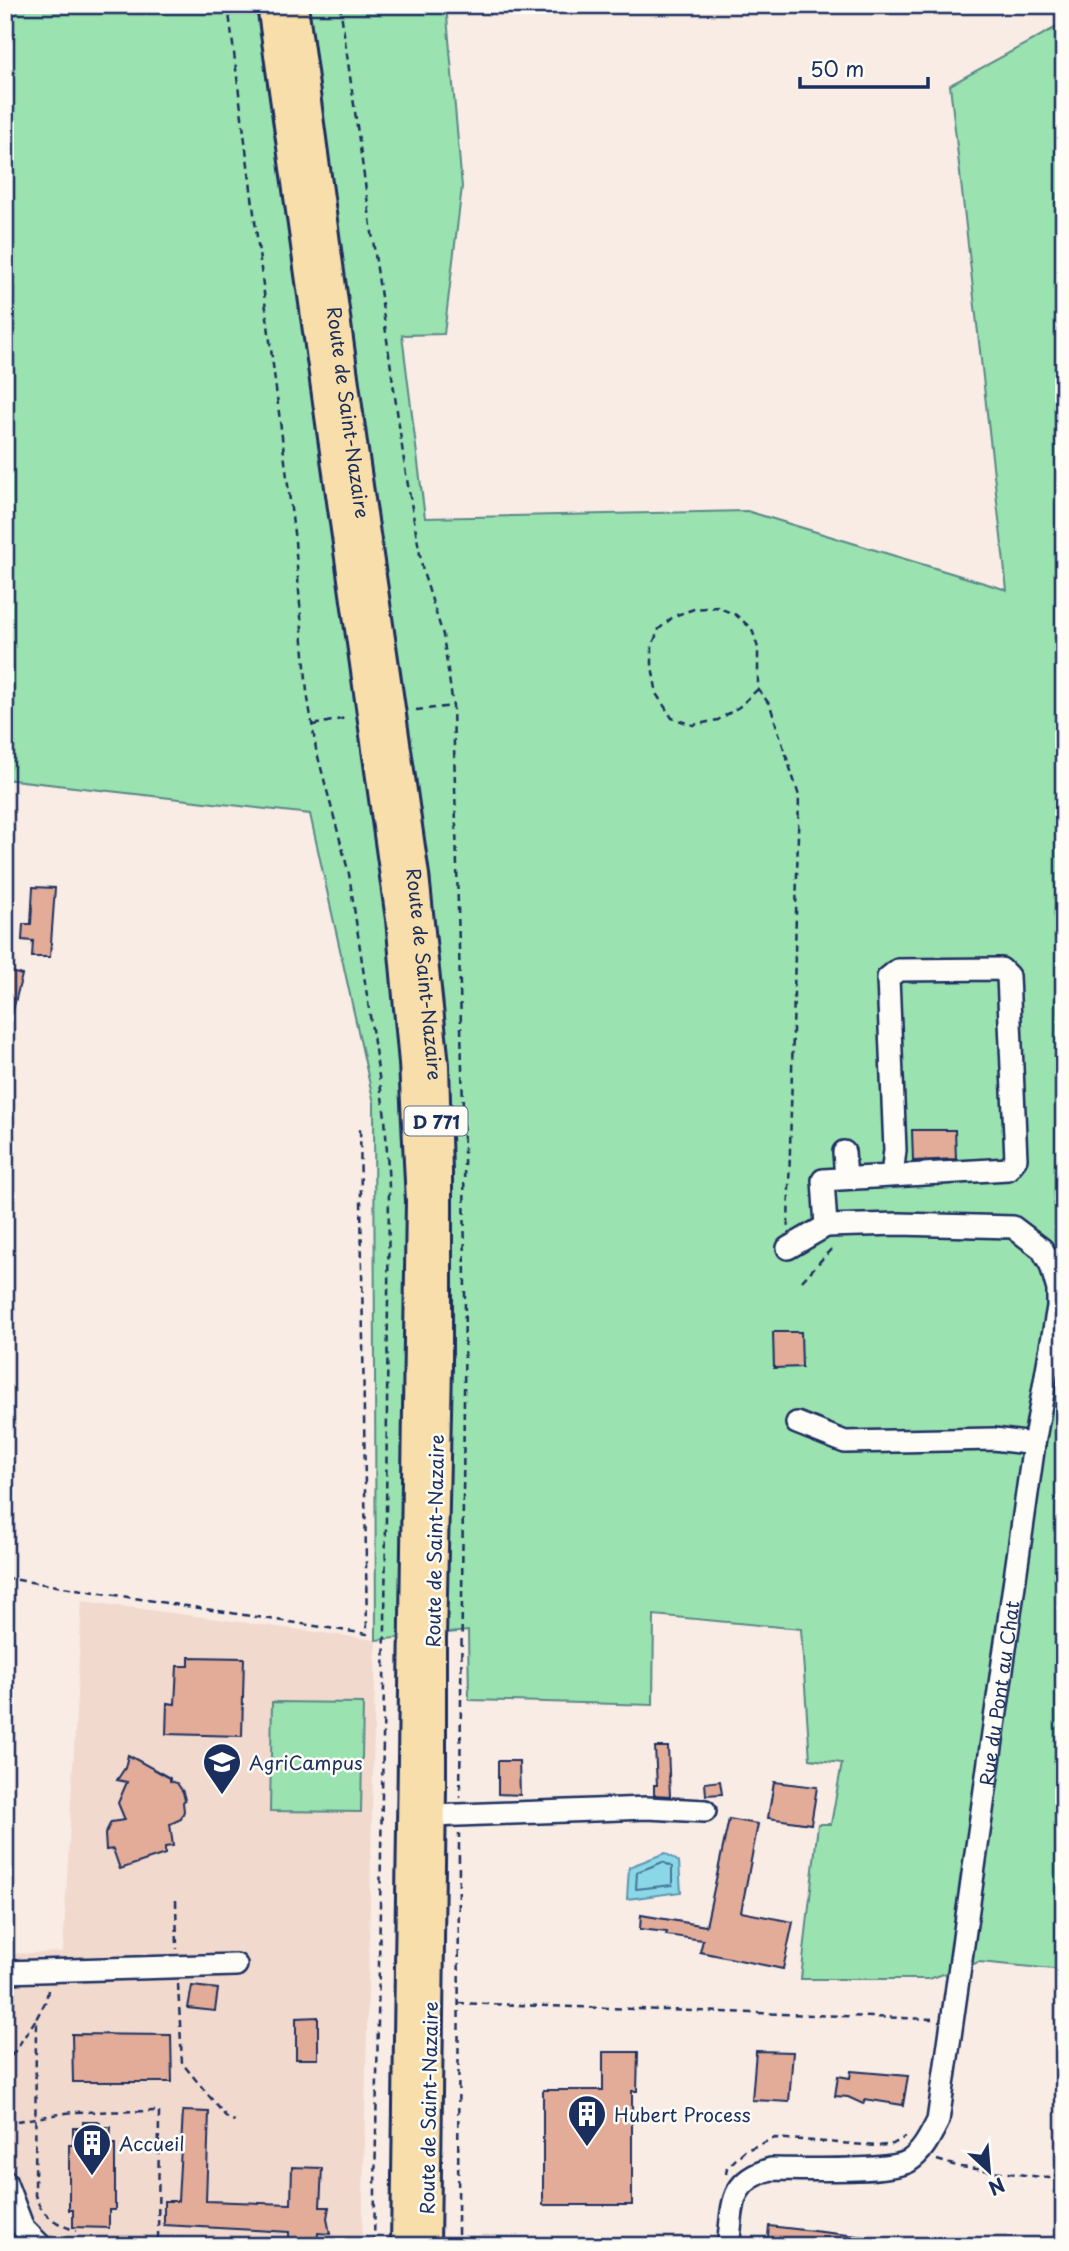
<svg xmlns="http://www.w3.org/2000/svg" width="1069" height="2251" font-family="'Playpen Sans',sans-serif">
	<rect width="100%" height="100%" fill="#f8ece4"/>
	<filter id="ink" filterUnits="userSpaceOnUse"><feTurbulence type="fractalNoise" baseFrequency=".0143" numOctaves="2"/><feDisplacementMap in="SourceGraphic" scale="14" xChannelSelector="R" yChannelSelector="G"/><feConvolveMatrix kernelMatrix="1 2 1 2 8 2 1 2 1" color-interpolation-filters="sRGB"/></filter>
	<g filter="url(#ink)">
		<!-- built -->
		<path fill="#f1d9ce" d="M82 1601 376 1640 362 2246H10L5 2220V1954L63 1952Z"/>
		<!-- green -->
		<g fill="#9ae2b0" stroke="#5a8887" stroke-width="2">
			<path d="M5 5H446L462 187 444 334 402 335 425 518 747 511 1007 590 950 85 1064 23V1970L979 1962 929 1979H801L818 1824H831L842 1763 810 1759 801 1629 654 1615 653 1705 469 1700 468 1631 376 1640 374 1103 310 814 5 779Z"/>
			<path d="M272 1702 363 1703 361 1812 270 1811Z"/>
		</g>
		<!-- water -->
		<path fill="#8ad8e7" stroke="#5e94b0" stroke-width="2" d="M665 1853 679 1862 681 1892 627 1899 629 1867Z"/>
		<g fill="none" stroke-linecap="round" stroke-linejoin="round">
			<!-- shore -->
			<path stroke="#477395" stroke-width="2" d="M663 1862 672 1867V1885L636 1889 637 1872Z"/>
		</g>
		<!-- building -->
		<g fill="#e2ac99" stroke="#1b2f5e" stroke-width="2">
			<path d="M33 887 55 888 50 957H32L33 941 22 940 23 924H31Z"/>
			<path d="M5 970 22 975 10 1022H5Z"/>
			<path d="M912 1130H955L956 1159 913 1161Z"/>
			<path d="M773 1332H801L802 1367 774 1368Z"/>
			<path d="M189 1657 244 1658 242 1736 166 1734 167 1703 175 1704 177 1666H189Z"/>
			<path d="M655 1747H668L670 1796 654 1795V1785H657Z"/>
			<path d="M128 1755 170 1778V1781L177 1783 183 1792 185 1800 183 1802 184 1811 181 1819 170 1824 173 1846 165 1847V1854L120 1869 113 1849 106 1850 105 1834 111 1822 125 1820 118 1803 127 1782 117 1780 125 1768Z"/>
			<path d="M498 1761H519L520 1795 498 1794Z"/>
			<path d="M720 1781 722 1794 706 1795 705 1783Z"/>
			<path d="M774 1782 817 1787 811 1824 768 1818Z"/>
			<path d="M729 1819 758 1824 741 1912 793 1922 783 1969 700 1952 703 1940 666 1935 667 1932 640 1929 641 1915 706 1926Z"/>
			<path d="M192 1986 218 1989 215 2011 188 2008Z"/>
			<path d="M318 2017V2059H296V2018Z"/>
			<path d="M72 2034 171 2035 172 2082H73Z"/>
			<path d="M756 2051 793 2052 789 2102 752 2100Z"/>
			<path d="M603 2052H638L637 2091H632V2205H543V2090H603Z"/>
			<path d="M851 2071 908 2076 903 2105 865 2099 863 2104 848 2097 835 2096 838 2076 850 2078Z"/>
			<path d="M183 2111 209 2112 206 2201 291 2204 292 2167 322 2168 320 2207H329L327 2218 330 2234 318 2233 317 2246H289V2232L164 2225V2201H178Z"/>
			<path d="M83 2122H100L99 2127H111L110 2144H115V2210H109V2228L73 2227V2210H69V2145H73V2128H83Z"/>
			<path d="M769 2226 865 2237 864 2246H767Z"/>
		</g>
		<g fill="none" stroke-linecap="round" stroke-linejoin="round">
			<defs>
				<g id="minor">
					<path d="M844 1152 846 1178"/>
					<path d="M826 1226 823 1180 1008 1169 1016 1159 1008 976 1001 969 898 970 888 978 895 1150 892 1176"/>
					<path d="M797 1423 845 1442 994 1439 1034 1444"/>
					<path d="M432 1816 647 1808 705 1811"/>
					<path d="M5 1972 236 1965"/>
					<path d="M5 2181 23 2228 41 2246"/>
					<path id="s1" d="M728 2246C734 2206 727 2182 771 2169 800 2169 889 2173 909 2161 923 2152 930 2136 938 2121L1034 1444 1058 1307V1290L1051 1265 1042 1249 1013 1227 899 1224 826 1226 788 1248"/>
				</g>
				<g id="major">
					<path d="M271 5 400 919 413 1063 420 1201 405 2246"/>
					<path id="s2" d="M294 5 354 451 415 875 435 1065 438 1172V1367L432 1639V1789L426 2246"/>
				</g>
			</defs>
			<!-- minor casing -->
			<use href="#minor" stroke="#1b2f5e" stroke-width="26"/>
			<!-- major casing -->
			<use href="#major" stroke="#1b2f5e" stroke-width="32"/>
			<!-- path -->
			<g stroke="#1b2f5e" stroke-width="2.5" stroke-dasharray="7 5" stroke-linecap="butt">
				<path d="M228 5 295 541 307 692 316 749 349 874 385 1117 389 1187 385 1626 374 2246"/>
				<path d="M340 5 405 468 423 572 443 635 453 706 464 1148 465 1296 460 1798"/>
				<path d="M758 689 739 707 718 720 693 725 672 718 657 695 652 666V646L659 629 674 616 694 609 717 607 736 615 752 629 758 648V689L770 705 799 796 788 1227"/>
				<path d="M416 710 453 706"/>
				<path d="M313 725 346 718"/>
				<path d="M802 1281 834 1246"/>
				<path d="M5 1578 367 1634 360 1125"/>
				<path d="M176 1900 177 1949"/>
				<path d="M178 1984 182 2063 228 2119 235 2121"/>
				<path d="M48 1990 46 2001 36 2019 35 2195C42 2217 56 2223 76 2231"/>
				<path d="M458 2003 932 2019"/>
				<path d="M5 2066 36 2019"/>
				<path d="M5 2123 72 2112 159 2111 158 2246"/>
				<path d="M937 2160 960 2167 1049 2178 1057 2176 1064 2171"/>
				<path d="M726 2174 727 2168 744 2151 775 2138 878 2146 893 2144 905 2137"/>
				<path d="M458 2246 459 1833"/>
			</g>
			<!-- minor -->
			<use href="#minor" stroke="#fdfcf7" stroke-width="21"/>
			<!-- major -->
			<use href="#major" stroke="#f8deab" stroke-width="26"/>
		</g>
	</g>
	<!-- icons -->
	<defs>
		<symbol id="school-pin" viewBox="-11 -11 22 30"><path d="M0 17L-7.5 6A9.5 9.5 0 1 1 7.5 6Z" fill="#1b2f5e" stroke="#fdfcf7"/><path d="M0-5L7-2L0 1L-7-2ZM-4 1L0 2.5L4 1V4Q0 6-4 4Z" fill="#fff"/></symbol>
		<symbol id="building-pin" viewBox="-11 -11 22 30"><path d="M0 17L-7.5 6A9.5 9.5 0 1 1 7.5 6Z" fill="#1b2f5e" stroke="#fdfcf7"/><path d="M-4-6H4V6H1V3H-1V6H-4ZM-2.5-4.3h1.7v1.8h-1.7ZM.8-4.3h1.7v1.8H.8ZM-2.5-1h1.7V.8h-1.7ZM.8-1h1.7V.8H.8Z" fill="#fff"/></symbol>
	</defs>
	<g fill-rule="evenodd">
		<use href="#school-pin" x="200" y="1740" width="44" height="60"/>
		<use href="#building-pin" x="565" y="2092" width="44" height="60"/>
		<use href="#building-pin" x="70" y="2121" width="44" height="60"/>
	</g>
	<g text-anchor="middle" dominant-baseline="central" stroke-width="5" stroke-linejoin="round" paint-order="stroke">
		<!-- shield labels -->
		<rect fill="#fdfcf7" stroke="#5f6c8c" stroke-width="2" x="404.5" y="1106.5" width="63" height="29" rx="5"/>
		<g font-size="18" font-weight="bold" fill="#1b2f5e">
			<text x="436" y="1121">D 771</text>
		</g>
		<!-- street labels -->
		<g font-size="19" fill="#1b2f5e" stroke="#fdfcf7">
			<text stroke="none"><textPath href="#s2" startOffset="411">Route de Saint-Nazaire</textPath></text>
			<text stroke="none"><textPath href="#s2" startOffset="978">Route de Saint-Nazaire</textPath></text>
			<text transform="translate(434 1541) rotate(-89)">Route de Saint-Nazaire</text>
			<text stroke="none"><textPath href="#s1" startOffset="718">Rue du Pont au Chat</textPath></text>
			<text transform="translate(428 2108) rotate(-89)">Route de Saint-Nazaire</text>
		</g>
		<!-- poi labels -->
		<g font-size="19" fill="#1b2f5e" stroke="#fdfcf7" text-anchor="start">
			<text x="249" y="1762">AgriCampus</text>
			<text x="614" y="2114">Hubert Process</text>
			<text x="119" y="2143">Accueil</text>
		</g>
	</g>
	<!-- margin -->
	<rect width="1069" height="2251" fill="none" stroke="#fdfcf7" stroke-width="28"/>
	<rect x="14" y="14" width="1041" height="2223" fill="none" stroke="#1b2f5e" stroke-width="2.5" filter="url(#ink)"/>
	<!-- north arrow -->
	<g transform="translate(989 2171) rotate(154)" stroke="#fdfcf7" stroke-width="5" paint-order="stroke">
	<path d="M0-5L12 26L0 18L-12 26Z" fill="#1b2f5e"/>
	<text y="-10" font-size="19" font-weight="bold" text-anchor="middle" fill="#1b2f5e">N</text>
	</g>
	<!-- scale -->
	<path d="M800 77v10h128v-10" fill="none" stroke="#1b2f5e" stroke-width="3.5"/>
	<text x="810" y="77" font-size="21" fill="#1b2f5e" stroke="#fdfcf7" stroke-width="5" paint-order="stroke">50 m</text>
</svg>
